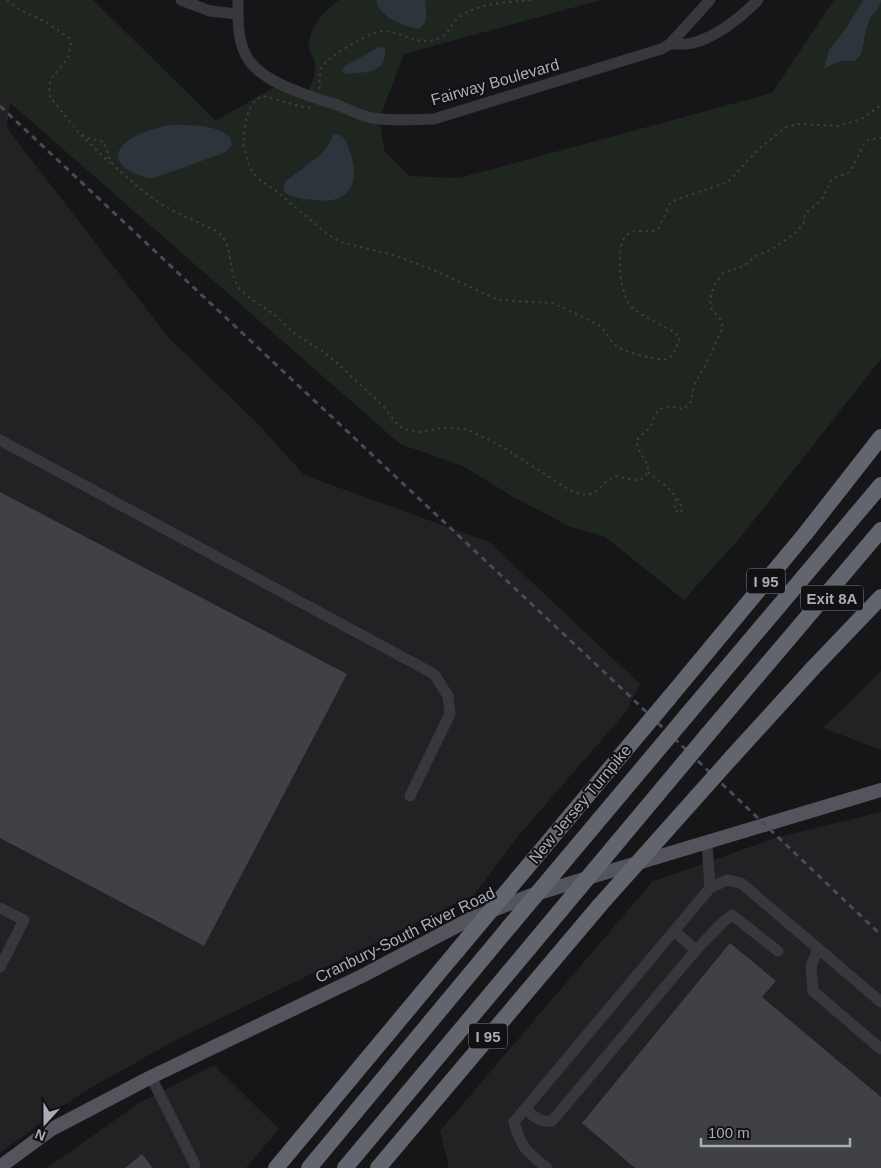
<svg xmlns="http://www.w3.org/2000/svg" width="881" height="1168" font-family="Arial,sans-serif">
	<rect width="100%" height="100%" fill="#161618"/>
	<!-- built -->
	<g fill="#222225">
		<path d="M0 94 10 102 7 128 168 337 259 425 304 475 489 542 640 684 625 713 519 835 475 894 178 1039 83 1092 0 1153Z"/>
		<path d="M881 671V750L823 728Z"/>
		<path d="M881 812V1168H449L440 1131 652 882 775 838Z"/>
		<path d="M214 1065 279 1129 246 1168H47L139 1103Z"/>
	</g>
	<!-- green -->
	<path fill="#1e261f" d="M0 0H93L216 121 276 86 306 96C311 86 318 70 314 59 312 55 309 52 309 48 307 29 325 10 339 0H601L404 54 379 119 385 152 410 176 459 178 772 93 834 0H881V359L744 533 684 600 604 536 571 527 515 498 463 466 400 444 0 94Z"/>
	<!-- water -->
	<g fill="#2c343c">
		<path d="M376 0H425C426 10 430 24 418 29 403 26 379 17 376 0Z"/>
		<path d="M863 0H881C881 7 875 11 871 17 864 29 865 42 861 55L854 61H841L824 68 829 50 845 30Z"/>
		<path d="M382 47 385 48C387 67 376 71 360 73 353 73 347 75 341 72L345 66 377 48Z"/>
		<path d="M170 125C189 125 216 124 230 137L232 145 226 152 154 178C142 179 112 167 119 151 125 136 157 127 170 125Z"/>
		<path d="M333 135C336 135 337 134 341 136 346 138 348 146 350 152 361 182 350 205 315 200 305 199 294 198 285 193L283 186 286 181 319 156 327 147Z"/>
	</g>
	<!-- building -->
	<g fill="#404145">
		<path d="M0 492 347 674 204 946 0 838Z"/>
		<path d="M730 943 776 981 762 997 881 1097V1168H635L582 1123Z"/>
		<path d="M142 1154 153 1168H125Z"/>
	</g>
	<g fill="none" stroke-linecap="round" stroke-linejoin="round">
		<!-- path -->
		<g stroke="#3d3e44" stroke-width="2" stroke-dasharray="2.5 4" stroke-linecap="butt">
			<path d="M7 0 20 10 46 22 69 38 71 44 68 58 53 76 49 86 50 97 79 133 88 138 104 142 110 160 114 166 138 187 158 202 175 212 217 231 222 236 228 247 233 275 238 287 251 299 274 314 296 335 321 350 334 360 381 404 399 426 404 429 419 432 442 428 466 429 501 446 571 491C599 502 596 485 615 476L639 481C661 467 635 456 637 440 641 435 645 433 649 428 652 425 653 421 654 417 660 404 671 406 683 409L690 404 695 383 705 366 723 327 720 319 711 308 710 300 714 286 723 273 744 266 754 257 772 249 794 234 804 223 805 214 822 199 832 179 850 172 865 142 869 139 881 138"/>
			<path d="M319 89C320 82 319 73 322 67 327 57 373 30 384 31 402 32 418 46 437 39 451 34 450 23 461 16 481 2 508 3 531 0"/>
			<path d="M310 107 307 108 263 96C244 104 246 126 243 144L249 166 257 178 275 190 327 234 340 242 394 255 436 271 496 299 512 301 553 303 599 325C606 331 608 338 614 344 623 353 651 358 664 360L673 355 680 338 675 333C663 325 637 315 629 304 620 291 614 244 628 234 636 228 649 234 658 229L670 204 675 200 728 182 760 148 786 127 798 124 839 126 863 118 881 105"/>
			<path d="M81 135 110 163"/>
			<path d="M648 472C658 480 686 499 681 513L674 510 676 497"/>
		</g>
		<!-- minor -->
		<g stroke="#37383d" stroke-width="11">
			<path d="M181 0 210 11 237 14"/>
			<path d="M238 0C238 21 237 41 248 59 264 84 313 97 340 106 350 110 361 116 372 118 392 121 413 120 434 119L661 49 670 44 710 0"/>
			<path d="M670 44C678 44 686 45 693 43 718 36 740 18 758 0"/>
			<path d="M0 440 434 674 448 696 450 714 410 796"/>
			<path d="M707 843 710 888"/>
			<path d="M0 908 24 920 0 967"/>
			<path d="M674 931 696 950 723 922 732 915 778 951"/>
			<path d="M818 949 811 966 813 991 881 1049"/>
			<path d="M151 1077 195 1165"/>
			<path d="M525 1109C534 1116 540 1123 552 1121L696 950"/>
			<path d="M547 1168C527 1152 521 1148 514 1122L710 888 727 880 741 883 881 1002"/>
		</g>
		<!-- major -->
		<path stroke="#53545c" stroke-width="14" d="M0 1167 50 1130 151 1077 362 976 470 919 529 896 594 876 881 790"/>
		<!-- highway -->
		<g stroke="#63656e" stroke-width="16">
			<path d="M669 698 805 534 881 437"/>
			<path d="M687 715 881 485"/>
			<path d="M708 734 881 530"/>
			<path d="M732 757 814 667 881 597"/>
			<path d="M276 1168 456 952"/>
			<path d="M309 1168 509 927"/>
			<path d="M345 1168 560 911"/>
			<path d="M378 1168 600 905"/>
		</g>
		<!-- rail -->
		<path stroke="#4a4b52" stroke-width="3" stroke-dasharray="6 5" stroke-linecap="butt" d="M0 106 618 685 881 935"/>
		<!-- highway-bridge -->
		<g stroke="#63656e" stroke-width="16">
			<path d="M600 905 732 757"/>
			<path d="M560 911 708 734"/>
			<path d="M509 927 687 715"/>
			<path d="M456 952 669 698"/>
		</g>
	</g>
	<g text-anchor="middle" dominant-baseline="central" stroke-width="4" stroke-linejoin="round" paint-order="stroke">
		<!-- shield labels -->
		<g fill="#111113" stroke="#7b7e86" stroke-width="1">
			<rect x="747" y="568.5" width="38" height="25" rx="4"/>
			<rect x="801" y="585.5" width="62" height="25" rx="4"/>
			<rect x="469" y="1023.5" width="38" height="25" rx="4"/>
		</g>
		<g font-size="15" font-weight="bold" fill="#a8acb8">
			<text x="766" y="581">I 95</text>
			<text x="832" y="598">Exit 8A</text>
			<text x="488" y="1036">I 95</text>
		</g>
		<!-- street labels -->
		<g font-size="16" fill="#a8acb8" stroke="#111113">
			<text transform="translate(495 82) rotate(-16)">Fairway Boulevard</text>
			<text transform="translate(580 804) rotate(-50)">New Jersey Turnpike</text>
			<text transform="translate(405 935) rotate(-26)">Cranbury-South River Road</text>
		</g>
	</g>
	<!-- north arrow -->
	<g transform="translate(45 1123) rotate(201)" stroke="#111113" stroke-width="4" paint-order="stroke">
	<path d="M0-4L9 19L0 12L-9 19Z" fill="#a8acb8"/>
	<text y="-8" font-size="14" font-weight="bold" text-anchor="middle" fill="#a8acb8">N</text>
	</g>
	<!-- scale -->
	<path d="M701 1138v8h149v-8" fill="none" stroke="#a8acb8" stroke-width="2.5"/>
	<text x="708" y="1138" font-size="15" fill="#a8acb8" stroke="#111113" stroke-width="4" paint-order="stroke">100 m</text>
</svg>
